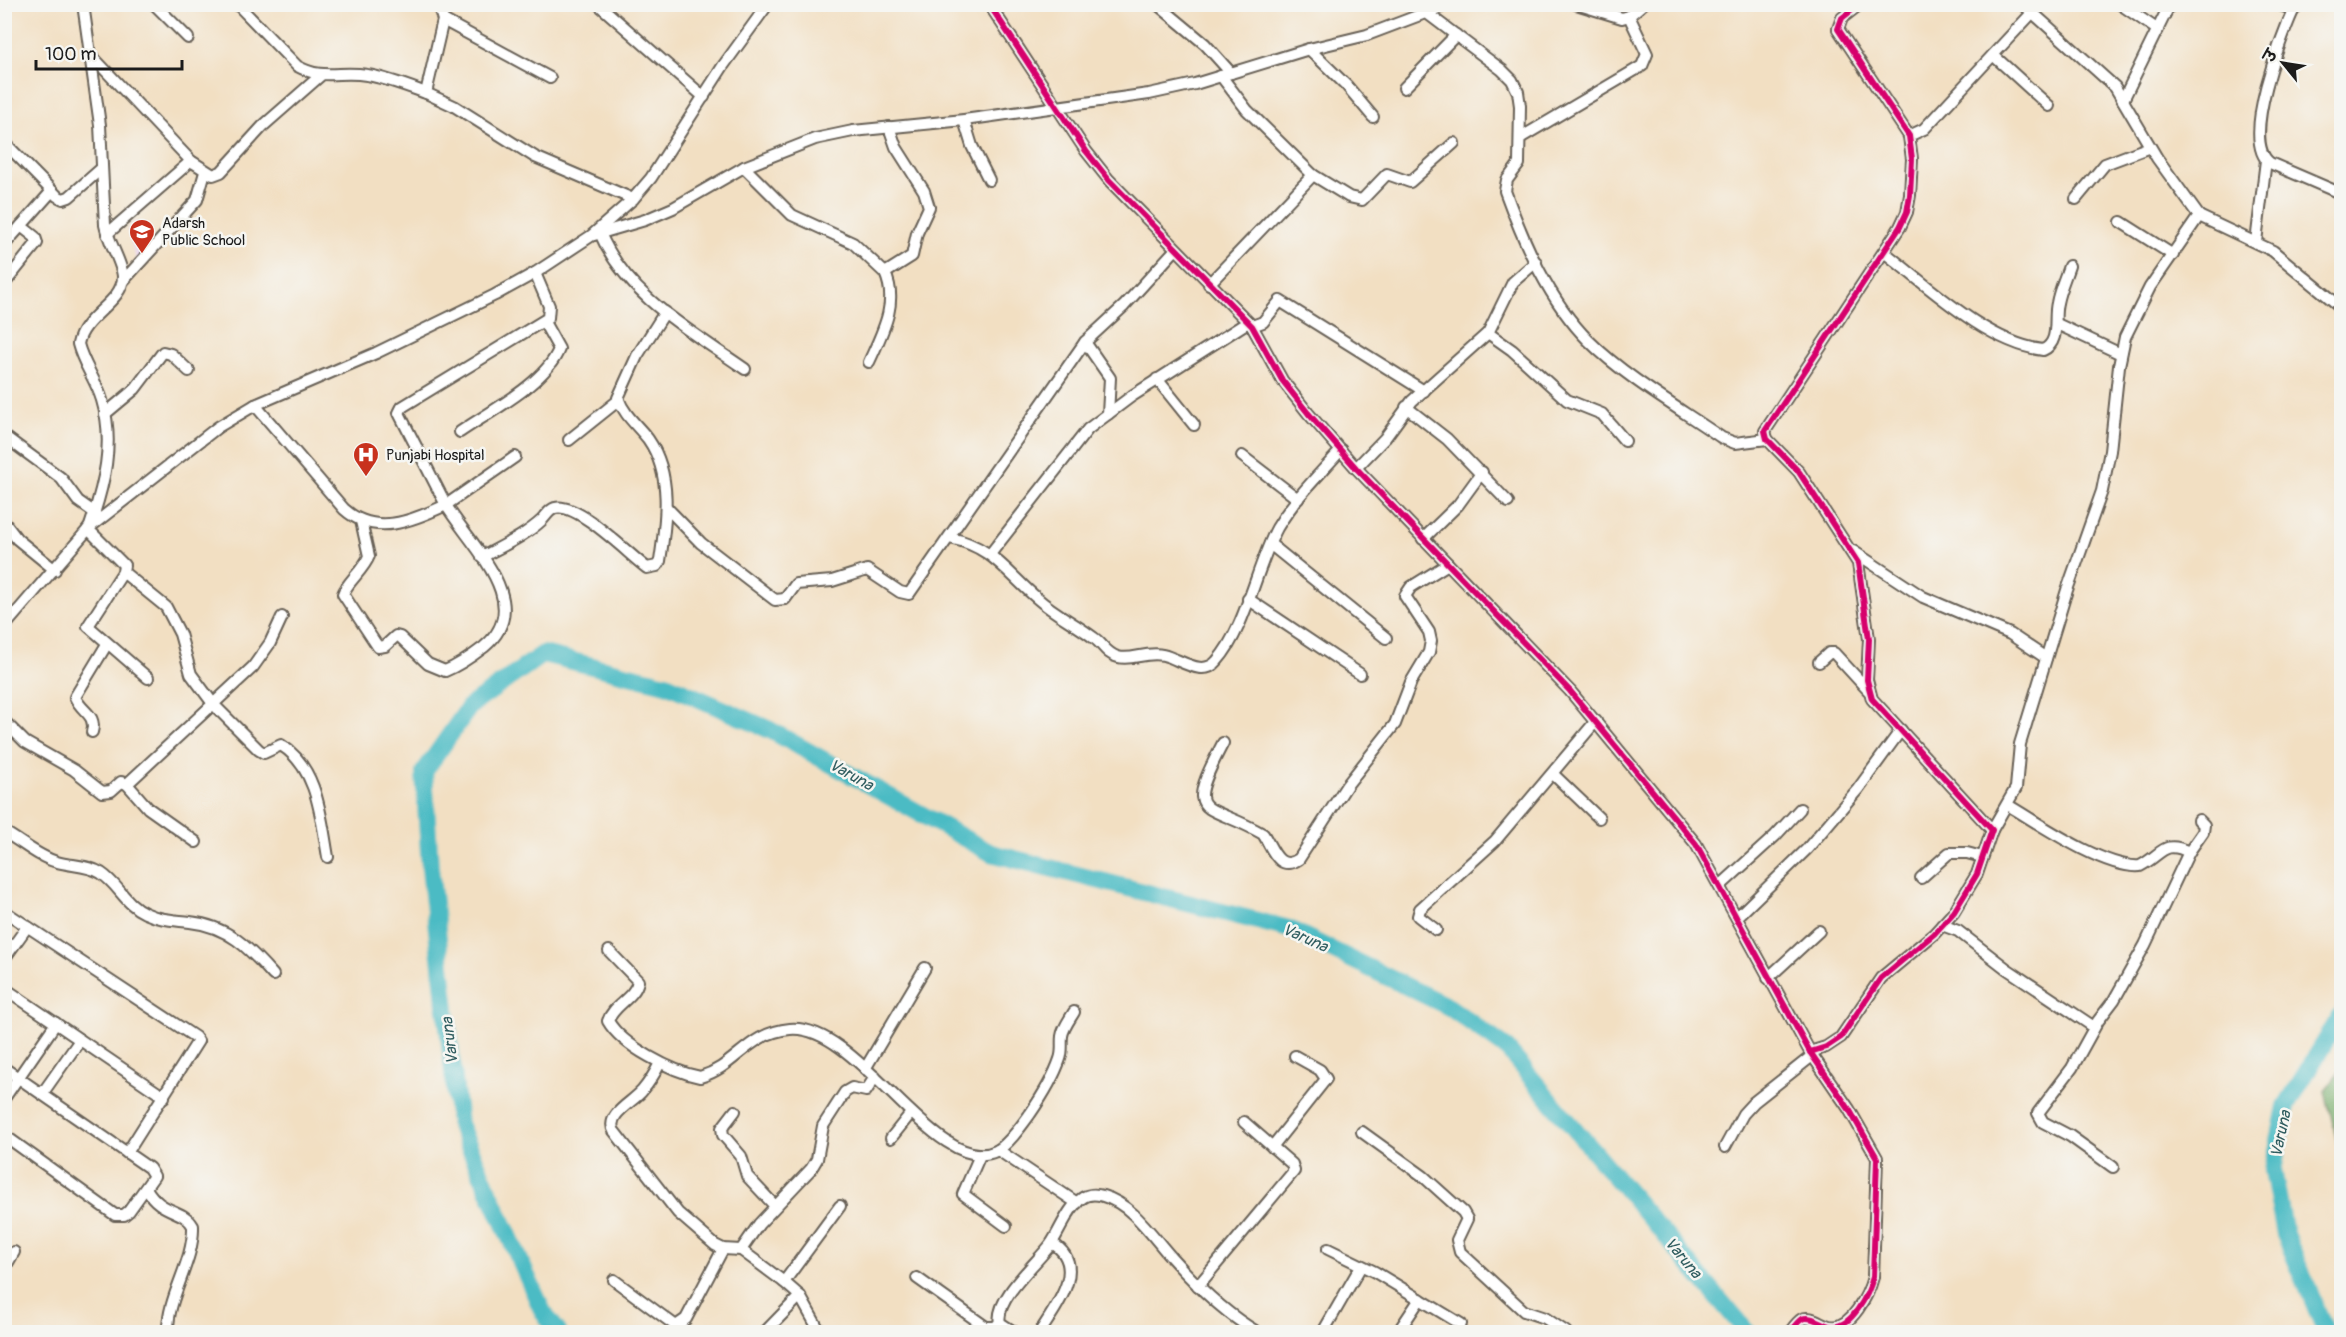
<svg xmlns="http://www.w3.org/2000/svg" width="2346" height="1337" font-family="Pangolin,'Playpen Sans Deva',sans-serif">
	<rect width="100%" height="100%" fill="#f6f6f2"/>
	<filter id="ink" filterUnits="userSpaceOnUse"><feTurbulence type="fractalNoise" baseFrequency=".0167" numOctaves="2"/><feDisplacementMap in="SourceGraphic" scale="12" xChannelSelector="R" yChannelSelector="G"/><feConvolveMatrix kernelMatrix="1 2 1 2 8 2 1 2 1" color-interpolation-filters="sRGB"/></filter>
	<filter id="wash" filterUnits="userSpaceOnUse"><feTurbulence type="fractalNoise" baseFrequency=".008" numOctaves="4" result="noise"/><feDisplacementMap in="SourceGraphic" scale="24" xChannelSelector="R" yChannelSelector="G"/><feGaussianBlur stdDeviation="1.35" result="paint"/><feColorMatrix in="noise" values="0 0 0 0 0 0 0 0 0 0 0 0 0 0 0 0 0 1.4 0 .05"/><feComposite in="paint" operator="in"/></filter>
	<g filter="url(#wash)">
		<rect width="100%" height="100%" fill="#f2dfc2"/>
		<!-- built -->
		<path fill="#e6d2f0" d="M135 221 159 244 139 267 127 230Z"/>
		<!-- forest -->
		<path fill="#74ab68" stroke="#486442" stroke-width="1.5" d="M2341 1070V1158L2325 1091Z"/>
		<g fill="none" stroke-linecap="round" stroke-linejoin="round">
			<!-- river -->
			<g stroke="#4cbbc4" stroke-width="18">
				<path d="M558 1332 543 1312 459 1124 430 868 424 772 470 706 543 654 666 684 770 730 991 853 1289 929 1449 1007 1505 1047 1747 1332"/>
				<path d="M2326 1332 2285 1234 2273 1170 2286 1106 2342 1014"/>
			</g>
		</g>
	</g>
	<g filter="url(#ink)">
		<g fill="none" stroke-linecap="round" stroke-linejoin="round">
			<defs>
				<g id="minor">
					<path d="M83 4 100 125 105 225C108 241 123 265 123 277 123 302 83 316 78 344 83 364 96 380 102 400 115 443 104 485 90 526"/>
					<path d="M154 4 188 38"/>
					<path d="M237 4 297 66C324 81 339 70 367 75 387 78 407 86 426 93"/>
					<path d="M438 4 443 20 426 93 454 106 535 157 633 199"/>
					<path d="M598 4 704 97"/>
					<path d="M989 4 1086 151 1109 180 1252 326 1282 380 1308 413 1356 468 1570 691 1696 844 1810 1052 1849 1109 1877 1158 1873 1277C1869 1293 1851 1331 1829 1326 1821 1324 1811 1315 1802 1319 1798 1321 1793 1328 1790 1332"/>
					<path d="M1157 4 1205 44 1231 73"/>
					<path d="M1576 4 1622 18 1629 16 1643 4"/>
					<path d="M2120 4 2158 30"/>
					<path d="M2277 4 2294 10"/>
					<path d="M2296 4C2283 33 2239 141 2270 163L2342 194"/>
					<path d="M1428 14 1502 70 1512 80 1518 92 1520 106 1519 164 1507 180 1505 191C1524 243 1549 301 1589 341 1625 377 1680 409 1722 438L1735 443 1767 439"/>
					<path d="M443 20 550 78"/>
					<path d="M1309 49 1347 86 1373 117"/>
					<path d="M90 54 191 161 213 175 221 172 263 126 320 76"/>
					<path d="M1993 55 2049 106"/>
					<path d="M1221 76 1247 110 1313 175"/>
					<path d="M1404 88 1456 35"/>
					<path d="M2123 100 2170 4"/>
					<path d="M964 120 972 146 989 180"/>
					<path d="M1909 136 1924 129 2032 13"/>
					<path d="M1520 138 1642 66 1647 54 1629 16"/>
					<path d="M4 142 57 196 63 199 69 197 102 168"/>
					<path d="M744 167 792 215 853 243 885 273"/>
					<path d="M2076 199 2105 164 2150 147"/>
					<path d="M2199 216 2273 251 2342 308"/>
					<path d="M2121 222 2173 255"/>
					<path d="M600 233C627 297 691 331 745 369"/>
					<path d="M107 234 191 161"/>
					<path d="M594 235 645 220 673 208 744 167 815 139 853 131 964 120 1149 94 1195 84 1309 49 1367 35 1449 4"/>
					<path d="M2256 242 2266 160"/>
					<path d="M4 245 52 191"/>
					<path d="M1884 252C1928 286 1987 343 2043 350 2061 342 2053 318 2057 303 2059 291 2065 278 2069 266"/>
					<path d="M124 280 197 200 205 172"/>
					<path d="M4 284 37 243 35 237 21 226"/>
					<path d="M1209 284 1313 175 1349 197 1362 200 1387 174 1410 182 1454 143"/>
					<path d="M2057 324 2121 354"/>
					<path d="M1252 326 1263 322 1280 301 1424 391"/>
					<path d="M1488 333 1512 350 1567 400 1602 414 1625 441"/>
					<path d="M1085 342 1110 378 1108 414"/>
					<path d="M869 362C882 333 899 303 885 273L912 256 917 233 929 207 924 191 896 147 889 127"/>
					<path d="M1157 379 1194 425"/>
					<path d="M255 405 344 509C375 537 412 521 446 505 470 545 537 604 484 647 471 657 460 665 445 671L428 664 400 637 396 636 385 646 378 647 343 594C347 582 363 571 369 556L361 521"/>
					<path d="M1406 407 1447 439 1508 502"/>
					<path d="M105 414 135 389 163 352 171 354 189 371"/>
					<path d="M460 432C489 412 546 383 559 349L544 322"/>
					<path d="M4 436 61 478 78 501 95 513"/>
					<path d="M569 440 619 400"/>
					<path d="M1242 456 1298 499"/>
					<path d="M515 457 446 505 399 413 402 407 548 318 549 306 535 273"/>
					<path d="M1356 468 1385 438 1412 401 1488 333 1513 282 1536 262"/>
					<path d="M667 508 701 543 775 600 785 599 796 584 832 581 867 570 900 592 909 594 1085 342 1124 306 1175 250"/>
					<path d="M4 522 17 539 55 570"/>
					<path d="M88 529 124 565 123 572 88 626 148 678"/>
					<path d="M950 538C993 547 1006 572 1038 599 1055 614 1076 624 1094 638 1103 644 1106 654 1118 657 1132 661 1146 651 1163 655 1180 659 1203 678 1217 661 1245 630 1257 565 1277 528 1294 499 1319 475 1341 450"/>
					<path d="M1423 539 1458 505 1482 472"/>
					<path d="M1270 544 1386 638"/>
					<path d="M1853 551 1923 597 2010 634 2046 658"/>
					<path d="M991 553 1088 429 1132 396 1248 322"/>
					<path d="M482 557C502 546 525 536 542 520 546 516 549 510 555 508 578 502 628 554 647 568L657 566 660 561C666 521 673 475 648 439 638 426 624 415 618 398L637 356 665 312"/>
					<path d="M123 572 166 607 180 634 191 674 214 705 259 750 264 753 281 745C318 768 321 818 328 857"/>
					<path d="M1248 599 1360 674"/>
					<path d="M4 627 90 527 218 427 255 405 376 353 495 295 535 273 591 236 633 199 651 178 723 66 768 4"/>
					<path d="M1819 662 1829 653H1834L1868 690"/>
					<path d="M4 721 25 742 74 770 102 792 111 791 121 782 127 784 148 808 196 842"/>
					<path d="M92 732C97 714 81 712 75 697L107 644"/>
					<path d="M1223 743C1182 821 1204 800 1263 834 1272 847 1278 873 1299 859L1347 785 1395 724 1411 682 1429 652 1431 641 1429 632 1405 596 1411 587 1448 564"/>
					<path d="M1553 774 1599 818"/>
					<path d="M127 784 253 667 270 643 282 617"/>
					<path d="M2008 805C2039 824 2105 869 2140 866 2162 855 2163 839 2189 852"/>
					<path d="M1992 830 2016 788 2020 744 2067 590 2102 491 2110 451 2119 366 2125 337 2150 287 2199 216 2157 158 2115 87 2023 4"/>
					<path d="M4 832C21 841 38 857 57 862 71 866 88 865 101 873 119 885 124 903 145 913 160 920 174 920 190 922 228 926 249 948 273 975"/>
					<path d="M1921 878 1949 853H1967L1982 857"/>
					<path d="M1720 886 1775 836 1800 809"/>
					<path d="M4 911 195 1037 198 1041 127 1153"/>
					<path d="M1737 917 1807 849 1858 789 1901 730"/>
					<path d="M1942 925 1958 931 2007 969 2094 1027"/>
					<path d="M1436 930 1418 916 1420 909 1495 841 1596 721"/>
					<path d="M609 951 638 981C635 998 613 1005 608 1021 622 1046 673 1072 700 1077 737 1066 747 1033 790 1029 859 1023 937 1179 996 1151 1008 1145 1022 1125 1030 1114 1041 1098 1054 1077 1060 1059 1063 1051 1061 1044 1062 1036 1063 1028 1070 1019 1074 1012"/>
					<path d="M4 959 27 927"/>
					<path d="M1768 978 1819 931"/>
					<path d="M4 988 164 1097"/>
					<path d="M1810 1052 1826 1047 1841 1037 1881 978 1934 934 1954 912 1977 874 1992 830 1872 699 1867 680 1869 639 1858 563 1799 472 1767 439 1765 431 1900 227 1907 212 1910 195 1912 159 1909 136 1838 29 1842 18 1860 4"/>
					<path d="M660 1063C655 1073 649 1083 642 1091 633 1102 605 1115 614 1131L678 1213 715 1245 723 1249 741 1250 784 1282 800 1296 820 1332"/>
					<path d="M4 1068 149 1168 154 1176 129 1211 124 1215H115L4 1135"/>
					<path d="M865 1069 925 968"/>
					<path d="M42 1094 80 1040"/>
					<path d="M5 1097 56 1023"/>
					<path d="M735 1111 722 1128 723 1135 741 1156 747 1176 775 1206"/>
					<path d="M1362 1132 1423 1176 1463 1212 1467 1219 1457 1240 1460 1252 1524 1311 1545 1318 1566 1332"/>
					<path d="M891 1138 911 1113"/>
					<path d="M1272 1147 1326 1079 1320 1070 1295 1056"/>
					<path d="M1725 1147 1743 1114 1754 1102 1812 1056"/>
					<path d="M998 1150 1077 1203"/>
					<path d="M980 1155 963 1194 1006 1226"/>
					<path d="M2113 1167 2070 1136 2043 1122 2038 1113 2072 1068 2098 1021 2114 1000 2145 945 2189 852 2203 832 2204 825 2199 820"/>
					<path d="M146 1188C161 1215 183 1208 193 1226 194 1263 167 1296 168 1332"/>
					<path d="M1328 1249 1375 1272 1461 1324"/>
					<path d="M741 1250 759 1224 811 1169 817 1159 823 1126 845 1092 852 1088 866 1091 875 1077"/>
					<path d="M4 1269 14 1252"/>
					<path d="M917 1278 986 1327H995L1000 1323"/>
					<path d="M614 1280 676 1326 686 1319 723 1249"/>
					<path d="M784 1282 840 1206"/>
					<path d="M1198 1286 1294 1171 1292 1164 1244 1122"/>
					<path d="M765 1332 800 1296"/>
					<path d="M1014 1332 1000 1323C994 1299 1038 1262 1051 1244 1060 1231 1068 1208 1081 1199 1087 1194 1096 1194 1103 1196 1132 1204 1152 1236 1171 1257 1196 1285 1224 1313 1257 1332"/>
					<path d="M1040 1332C1056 1307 1089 1265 1052 1243"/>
					<path d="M1323 1332 1361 1266"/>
					<path d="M1398 1332 1420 1299"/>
				</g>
			</defs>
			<!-- minor casing -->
			<use href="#minor" stroke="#676056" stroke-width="14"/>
			<!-- minor -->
			<use href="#minor" stroke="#fff" stroke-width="10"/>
			<defs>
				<g id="cycleway">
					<path d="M989 4 1086 151 1109 180 1252 326 1282 380 1308 413 1356 468 1570 691 1696 844 1810 1052 1849 1109 1877 1158 1873 1277C1869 1293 1851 1331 1829 1326 1821 1324 1811 1315 1802 1319 1798 1321 1793 1328 1790 1332"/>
					<path d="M1810 1052 1826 1047 1841 1037 1881 978 1934 934 1954 912 1977 874 1992 830 1872 699 1867 680 1869 639 1858 563 1799 472 1767 439 1765 431 1900 227 1907 212 1910 195 1912 159 1909 136 1838 29 1842 18 1860 4"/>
				</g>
			</defs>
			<!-- cycleway casing -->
			<use href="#cycleway" stroke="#f6f6f2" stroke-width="10"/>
			<!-- cycleway -->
			<use href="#cycleway" stroke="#d6006c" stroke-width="6"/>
		</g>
	</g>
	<!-- icons -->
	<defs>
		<symbol id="school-pin" viewBox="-11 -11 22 30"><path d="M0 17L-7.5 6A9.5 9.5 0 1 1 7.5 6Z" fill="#c8321e" stroke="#f6f6f2"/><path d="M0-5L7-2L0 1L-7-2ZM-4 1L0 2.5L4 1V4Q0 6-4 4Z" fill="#fff"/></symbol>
		<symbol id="hospital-pin" viewBox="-11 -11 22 30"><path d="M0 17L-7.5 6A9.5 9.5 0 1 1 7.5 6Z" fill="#c8321e" stroke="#f6f6f2"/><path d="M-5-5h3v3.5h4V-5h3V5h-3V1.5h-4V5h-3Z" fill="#fff"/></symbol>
	</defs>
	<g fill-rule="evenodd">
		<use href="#school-pin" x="127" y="217" width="30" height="40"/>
		<use href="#hospital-pin" x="351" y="440" width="30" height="40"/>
	</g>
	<g text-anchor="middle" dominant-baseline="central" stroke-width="5" stroke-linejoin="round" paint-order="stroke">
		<!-- poi labels -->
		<g font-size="15" fill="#1c1c1c" stroke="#f6f6f2" text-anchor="start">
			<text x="162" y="223">Adarsh<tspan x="162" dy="17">Public School</tspan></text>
			<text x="386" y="455">Punjabi Hospital</text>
		</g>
		<!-- water labels -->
		<g font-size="16" font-style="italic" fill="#2f5c5f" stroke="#f6f6f2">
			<text transform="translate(851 775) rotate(29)">Varuna</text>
			<text transform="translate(1305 938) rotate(24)">Varuna</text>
			<text transform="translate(450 1041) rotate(-97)">Varuna</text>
			<text transform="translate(2281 1134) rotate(-78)">Varuna</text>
			<text transform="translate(1683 1258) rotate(50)">Varuna</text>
		</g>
	</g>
	<!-- margin -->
	<rect width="2346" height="1337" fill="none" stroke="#f6f6f2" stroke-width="24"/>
	<!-- north arrow -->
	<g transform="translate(2283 63) rotate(300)" stroke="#f6f6f2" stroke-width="4.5" paint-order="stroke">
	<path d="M0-4.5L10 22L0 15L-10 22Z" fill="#1c1c1c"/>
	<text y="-9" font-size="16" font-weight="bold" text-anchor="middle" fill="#1c1c1c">उ</text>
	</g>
	<!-- scale -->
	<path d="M36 60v9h146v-9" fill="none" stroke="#1c1c1c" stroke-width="3"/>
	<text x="45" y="60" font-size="18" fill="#1c1c1c" stroke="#f6f6f2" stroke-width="4.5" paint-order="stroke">100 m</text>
</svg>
